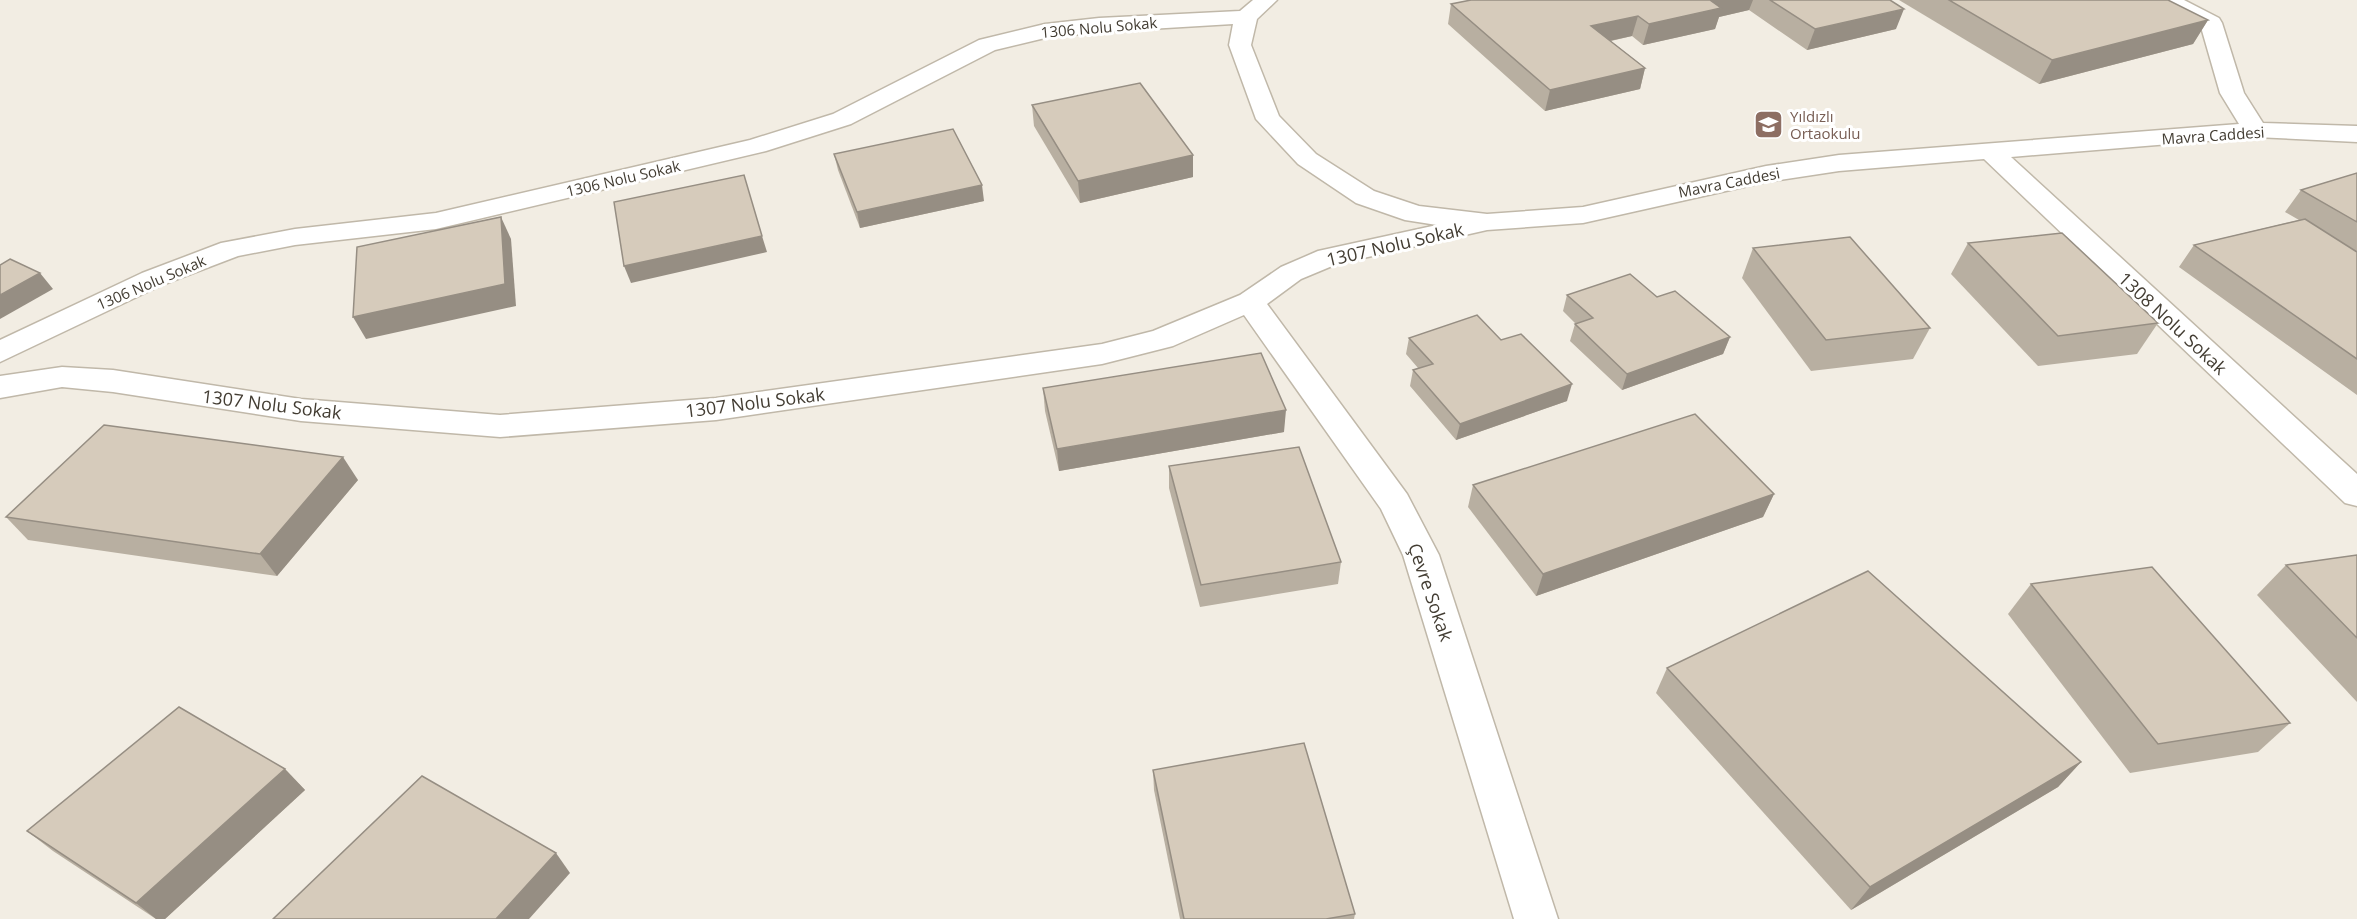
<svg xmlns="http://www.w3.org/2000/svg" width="2357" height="919" font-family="'Open Sans',sans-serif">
	<rect width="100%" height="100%" fill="#f2ede3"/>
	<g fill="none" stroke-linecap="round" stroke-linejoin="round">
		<defs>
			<path id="street" d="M1253 0H1277L1257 19 1251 45 1279 116 1316 154 1374 191 1419 206 1487 214 1583 207 1766 166 1839 155 2239 124 2220 93 2201 27 2159 5 2156 0H2184L2219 18 2222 23 2244 93 2263 123 2357 126V142L2255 137 2011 157 2357 474V506L2345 503 1984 159 1839 171 1766 182 1583 223 1487 230 1337 264 1301 279 1267 304 1407 494 1439 555 1558 919H1514L1403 555 1381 509 1244 315 1173 346 1102 364 716 420 500 437 301 421 113 392 62 387 0 398V376L62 367 113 370 301 399 500 415 716 398 1102 344 1153 331 1240 295 1281 267 1318 251 1437 225 1405 220 1356 203 1298 164 1256 119 1229 45 1233 24 1099 32 1045 38 995 50 851 124 766 151 436 229 295 245 238 256 162 285 0 362V340L142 273 221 243 295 229 436 213 750 140 833 114 979 40 1045 24 1099 18 1240 11Z"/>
		</defs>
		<!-- street casing -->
		<use href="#street" stroke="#c0b8a9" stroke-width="3"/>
		<!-- street -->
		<use href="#street" fill="#fff" fill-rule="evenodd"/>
	</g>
	<!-- wall -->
	<g fill="#b8afa1">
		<path d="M1471 0H1890L1896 29 1807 50 1749 10 1719 17 1715 29 1643 45 1632 36 1611 41 1645 68 1640 89 1545 111 1448 24 1451 4Z"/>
		<path d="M1899 0H2168L2208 20 2193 44 2039 84Z"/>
		<path d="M1032 105 1193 155V177L1080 203 1034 126Z"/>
		<path d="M834 154 984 201 860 228 838 170Z"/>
		<path d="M2357 173V395L2179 267 2194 245 2299 220 2285 212 2301 190Z"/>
		<path d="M1968 243 2158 323 2137 354 2038 366 1951 274Z"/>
		<path d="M1753 248 1930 328 1913 359 1811 371 1742 278Z"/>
		<path d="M1567 295 1657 297 1730 337 1723 354 1622 390 1570 341 1575 324H1576L1563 311Z"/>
		<path d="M1409 338 1501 340 1567 401 1456 440 1410 386 1413 370 1418 368 1406 354Z"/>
		<path d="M1043 388 1284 432 1059 471 1045 411Z"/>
		<path d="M1169 466 1341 562 1338 584 1200 607 1169 488Z"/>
		<path d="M358 480 277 576 28 540 6 517Z"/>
		<path d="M1473 485 1774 494 1763 517 1536 596 1468 507Z"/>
		<path d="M2357 555V702L2257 595 2286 565Z"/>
		<path d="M2031 584 2290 723 2258 752 2130 773 2008 614Z"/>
		<path d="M1667 668 2081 762 2058 787 1851 910 1656 693Z"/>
		<path d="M285 769 305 790 165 919H156L53 851 27 831Z"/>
		<path d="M1153 770 1355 914 1354 919H1180L1154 790Z"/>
	</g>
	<!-- shaded-wall -->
	<g fill="#968e83">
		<path d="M1710 0H1753L1749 10 1719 17 1715 29 1643 45 1649 24Z"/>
		<path d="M1904 9 1896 29 1807 50 1815 29Z"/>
		<path d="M1638 16 1632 36 1586 46 1591 26Z"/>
		<path d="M2208 20 2193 44 2039 84 2052 60Z"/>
		<path d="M1645 68 1640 89 1545 111 1550 90Z"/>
		<path d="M1193 155V177L1080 203 1078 181Z"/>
		<path d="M982 185 984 201 860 228 857 212Z"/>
		<path d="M501 217 511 239 516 306 366 339 353 317Z"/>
		<path d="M762 236 767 252 631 283 624 266Z"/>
		<path d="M40 273 53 289 0 319V295Z"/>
		<path d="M1730 337 1723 354 1622 390 1627 374Z"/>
		<path d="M1572 384 1567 401 1456 440 1460 424Z"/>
		<path d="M1286 410 1284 432 1059 471 1057 449Z"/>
		<path d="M343 457 358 480 277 576 260 554Z"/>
		<path d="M1774 494 1763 517 1536 596 1543 574Z"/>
		<path d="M2081 762 2058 787 1851 910 1870 887Z"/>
		<path d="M285 769 305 790 165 919H156L136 903Z"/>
		<path d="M556 853 570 873 529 919H496Z"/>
	</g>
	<!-- building -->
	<g fill="#d6cbbb" stroke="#968e83" stroke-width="1.5">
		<path d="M1471 0H1711H1710L1721 8 1649 24 1638 16 1591 26 1645 68 1550 90 1451 4Z"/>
		<path d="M1770 0H1890L1904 9 1815 29Z"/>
		<path d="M1949 0H2168L2208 20 2052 60Z"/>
		<path d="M1140 83 1193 155 1078 181 1032 105Z"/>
		<path d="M953 129 982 185 857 212 834 154Z"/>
		<path d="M2357 173V222L2301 190Z"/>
		<path d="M744 175 762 236 624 266 614 202Z"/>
		<path d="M501 217 505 284 353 317 357 247Z"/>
		<path d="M2305 219 2357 252V359L2194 245Z"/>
		<path d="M2062 233 2158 323 2058 336 1968 243Z"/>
		<path d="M1850 237 1930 328 1826 340 1753 248Z"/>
		<path d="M10 259 40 273 0 295V265Z"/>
		<path d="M1630 274 1657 297 1675 291 1730 337 1627 374 1575 324 1593 318 1567 295Z"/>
		<path d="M1477 315 1501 340 1521 334 1572 384 1460 424 1413 370 1433 364 1409 338Z"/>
		<path d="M1261 353 1286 410 1057 449 1043 388Z"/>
		<path d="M1695 414 1774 494 1543 574 1473 485Z"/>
		<path d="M104 425 343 457 260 554 6 517Z"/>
		<path d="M1299 447 1341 562 1201 585 1169 466Z"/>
		<path d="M2357 555V638L2286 565Z"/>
		<path d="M2152 567 2290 723 2158 744 2031 584Z"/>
		<path d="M1868 571 2081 762 1870 887 1667 668Z"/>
		<path d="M179 707 285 769 136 903 27 831Z"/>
		<path d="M1304 743 1355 914 1326 919H1184L1153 770Z"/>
		<path d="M422 776 556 853 496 919H273Z"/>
	</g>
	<!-- icons -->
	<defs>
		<symbol id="school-square" viewBox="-11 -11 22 22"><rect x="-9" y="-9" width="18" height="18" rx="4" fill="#8d6e63" stroke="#fff"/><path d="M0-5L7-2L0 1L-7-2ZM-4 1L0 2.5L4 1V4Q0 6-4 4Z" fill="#fff"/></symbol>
	</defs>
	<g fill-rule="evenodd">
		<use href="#school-square" x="1752" y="108" width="33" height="33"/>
	</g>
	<g text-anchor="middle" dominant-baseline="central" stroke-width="6" stroke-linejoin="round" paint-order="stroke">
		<!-- far-street labels -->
		<g font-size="15" fill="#433d33" stroke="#fff">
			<text transform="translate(1099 27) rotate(-5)">1306 Nolu Sokak</text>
			<text transform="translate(2213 135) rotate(-4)">Mavra Caddesi</text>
			<text transform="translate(623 178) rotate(-13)">1306 Nolu Sokak</text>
			<text transform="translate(1729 182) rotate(-11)">Mavra Caddesi</text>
			<text transform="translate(151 282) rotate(-23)">1306 Nolu Sokak</text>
		</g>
		<!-- far-education labels -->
		<g font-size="15" fill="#785e54" stroke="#fff" text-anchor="start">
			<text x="1790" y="116">Yıldızlı<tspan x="1790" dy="17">Ortaokulu</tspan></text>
		</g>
		<!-- street labels -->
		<g font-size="18" fill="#433d33" stroke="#fff">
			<text transform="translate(1395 244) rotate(-13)">1307 Nolu Sokak</text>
			<text transform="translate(2173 323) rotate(43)">1308 Nolu Sokak</text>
			<text transform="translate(755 402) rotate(-7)">1307 Nolu Sokak</text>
			<text transform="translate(272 404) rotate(7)">1307 Nolu Sokak</text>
			<text transform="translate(1431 592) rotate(71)">Çevre Sokak</text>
		</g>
	</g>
</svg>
